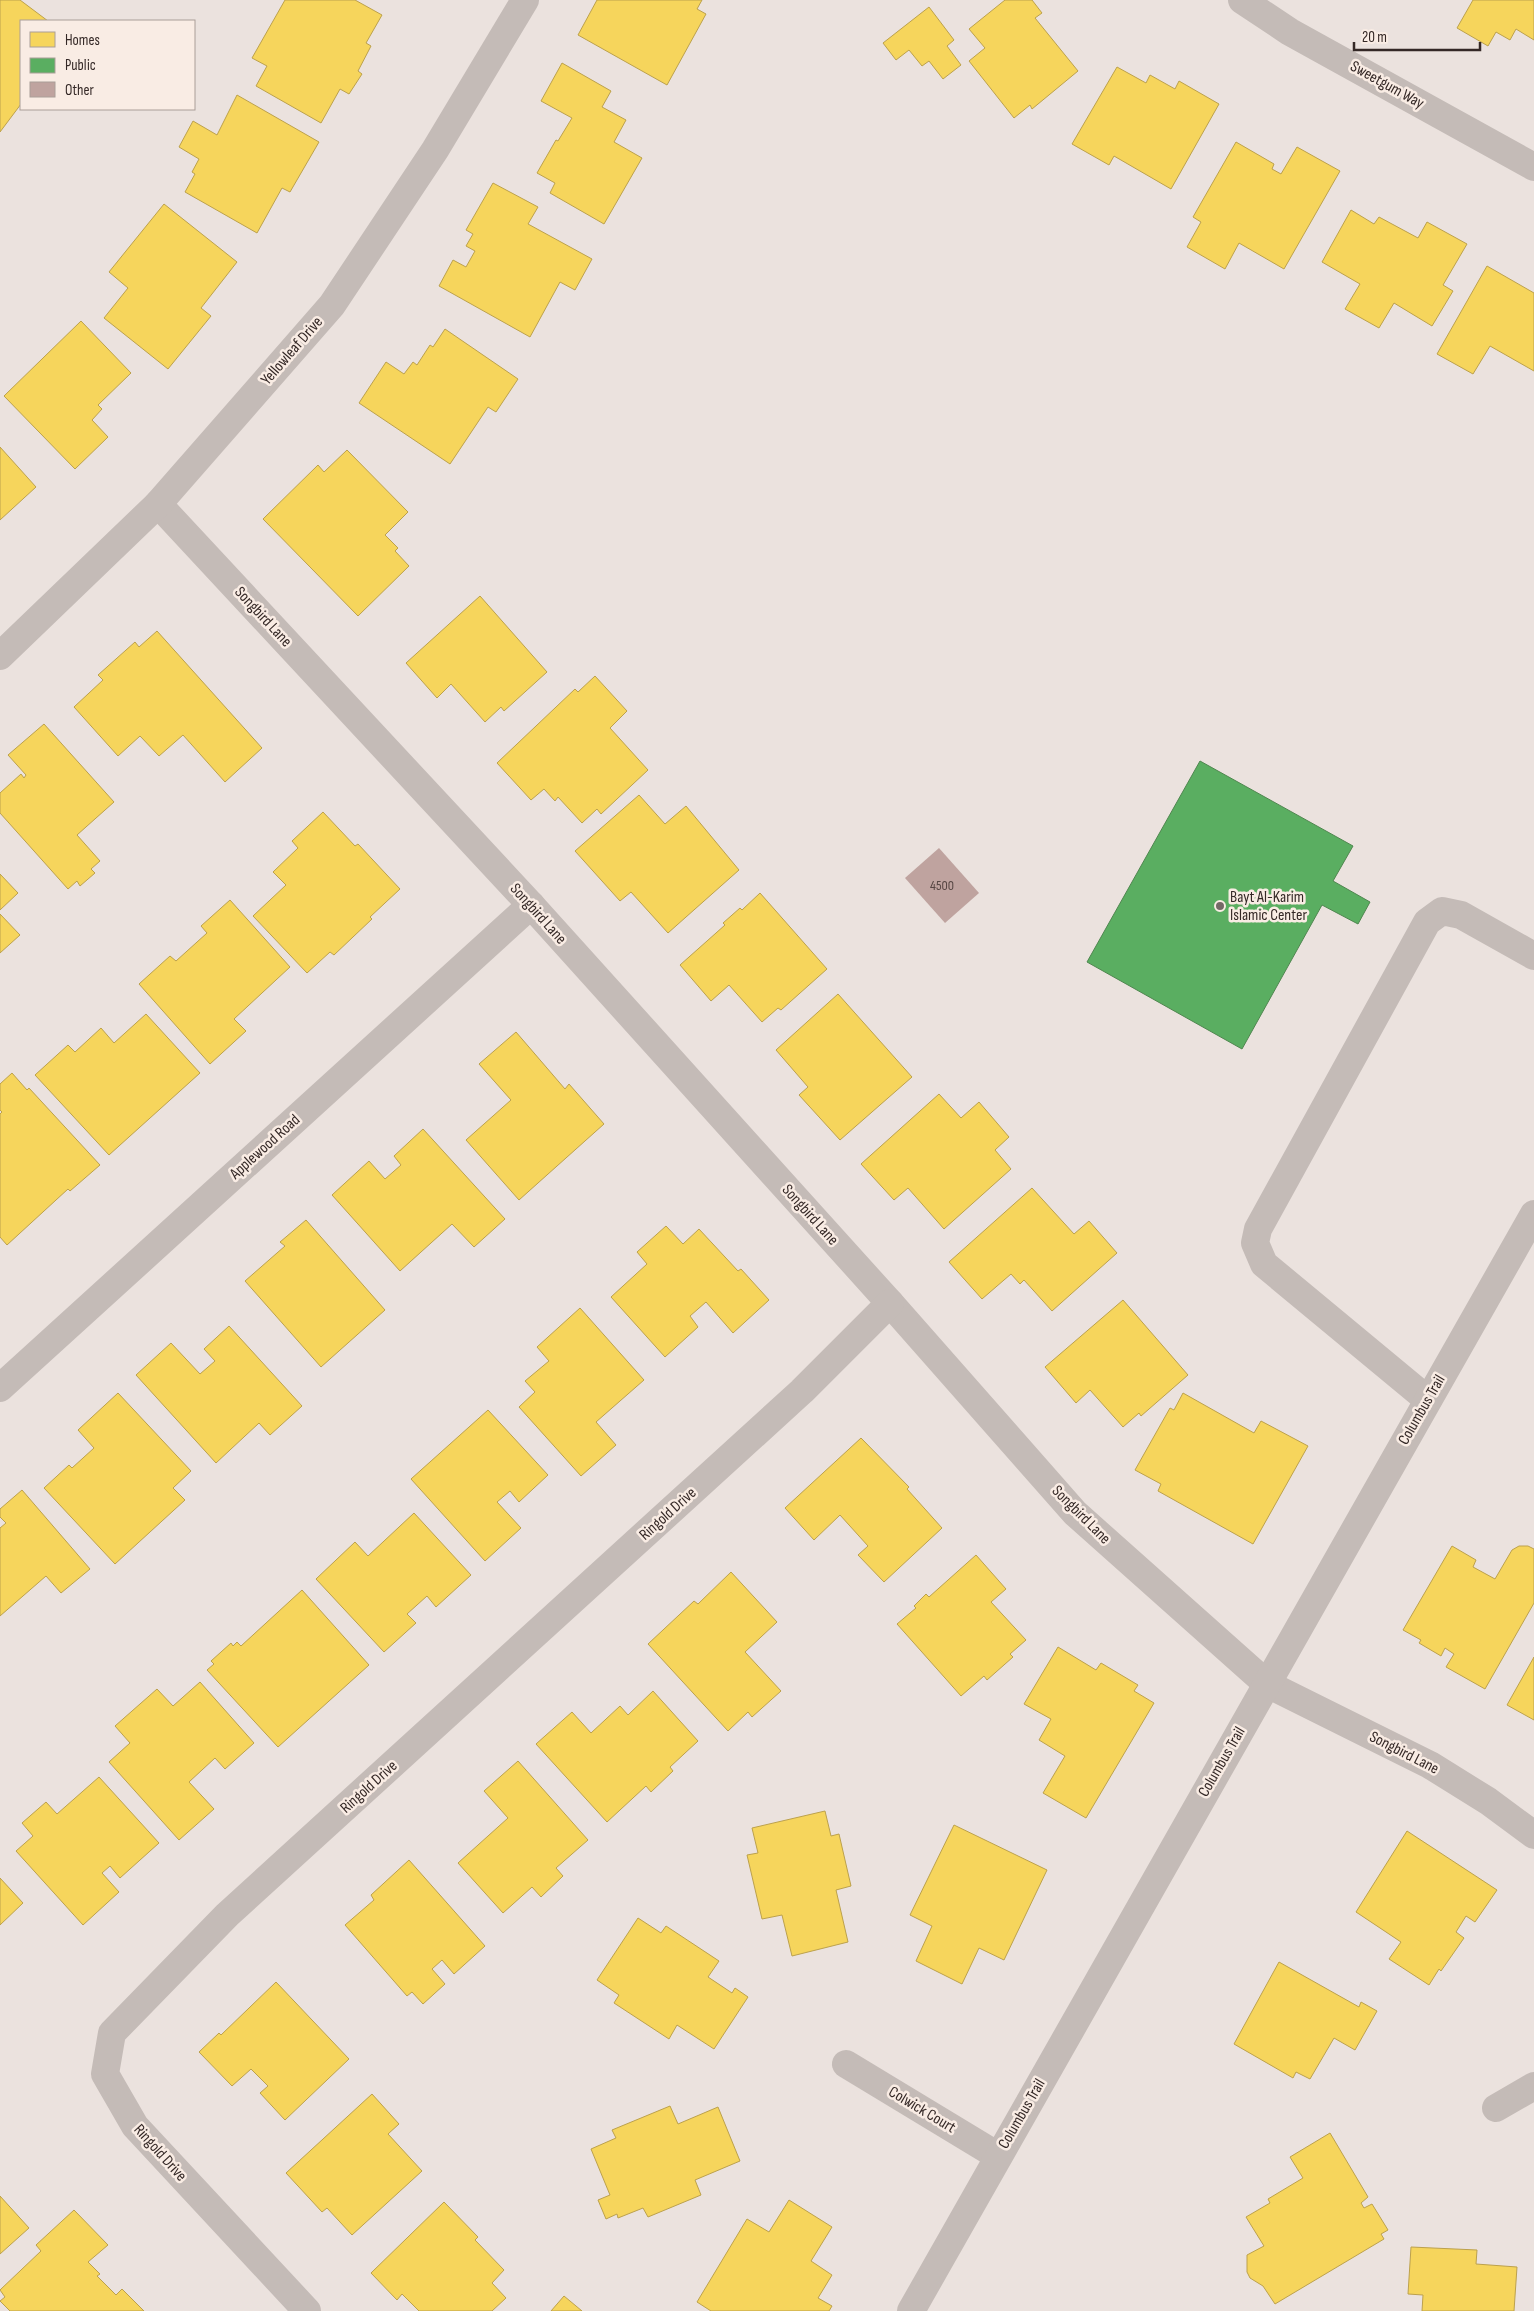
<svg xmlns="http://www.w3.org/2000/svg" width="1534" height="2311" font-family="'Sofia Sans Condensed',sans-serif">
	<rect width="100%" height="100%" fill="#ebe2de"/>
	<!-- homes -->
	<g fill="#f6d55c" stroke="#bca14c">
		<path d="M0 0H20L48 21H21V104L0 132Z"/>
		<path d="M285 0H355L382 15 366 43 371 46 358 71 362 74 349 94 340 89 321 123 256 86 267 66 252 58Z"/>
		<path d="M597 0H702L697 9 706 14 667 85 578 35Z"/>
		<path d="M1005 0H1032L1042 13 1035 18 1078 71 1032 109 1030 105 1014 118 969 61 985 48 969 29Z"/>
		<path d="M1473 0H1534V40L1516 29 1510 40 1496 32 1488 46 1457 28Z"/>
		<path d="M929 7 954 40 947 46 961 65 943 79 929 61 922 66 909 50 896 60 883 43Z"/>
		<path d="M562 63 611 91 602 107 626 120 614 142 642 158 604 224 550 193 555 183 537 173 556 140 558 141 572 118 541 101Z"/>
		<path d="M1117 67 1146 83 1150 75 1175 89 1179 81 1219 104 1171 189 1114 156 1109 165 1072 144Z"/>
		<path d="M237 95 319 142 290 192 282 188 257 233 185 192 195 174 192 172 199 159 179 147 193 121 217 135Z"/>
		<path d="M1236 142 1274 164 1272 169 1281 174 1297 147 1340 171 1284 269 1239 243 1225 269 1187 247 1201 222 1193 217Z"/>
		<path d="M493 183 538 207 528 224 592 259 575 290 560 282 530 337 439 286 453 260 466 267 475 251 466 246 473 234 466 230Z"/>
		<path d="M164 204 237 262 201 308 211 316 168 369 104 318 128 288 109 272Z"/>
		<path d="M1351 210 1374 224 1379 217 1418 238 1427 222 1467 244 1443 285 1453 291 1432 326 1394 303 1379 328 1345 309 1360 284 1322 262Z"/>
		<path d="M1487 266 1534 293V371L1490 346 1473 374 1437 354Z"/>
		<path d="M81 321 131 373 98 405 102 409 92 420 108 437 75 469 4 396Z"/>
		<path d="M445 329 518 379 496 412 488 407 450 464 359 403 386 362 404 374 413 362 417 365 430 345 433 347Z"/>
		<path d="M0 447 36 487 0 520Z"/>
		<path d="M347 450 408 512 385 535 398 548 395 551 409 566 358 616 263 519 318 465 324 472Z"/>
		<path d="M480 596 547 672 504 711 501 707 485 722 451 684 437 698 406 663Z"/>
		<path d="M157 631 262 748 225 782 183 735 159 756 140 736 118 756 74 707 103 680 98 675 135 642 139 647Z"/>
		<path d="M595 676 627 711 610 728 648 770 601 814 597 809 582 823 558 797 555 801 544 789 531 800 497 763 575 689 578 692Z"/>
		<path d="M44 724 114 802 77 835 100 861 91 869 95 873 80 886 77 881 68 889 0 813V793L21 774 24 778 26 775 8 755Z"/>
		<path d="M639 795 665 824 686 806 739 870 668 933 631 892 620 901 575 851Z"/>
		<path d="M323 812 355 846 358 844 400 889 370 917 372 919 334 955 330 952 307 973 253 916 286 885 273 872 298 848 292 841Z"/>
		<path d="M0 874 18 893 0 910Z"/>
		<path d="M760 893 827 969 781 1010 778 1008 762 1022 729 985 711 1001 680 965 725 925 723 923 740 908 742 910Z"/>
		<path d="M230 900 290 967 234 1019 246 1031 210 1064 139 984 170 956 176 961 207 933 201 926Z"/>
		<path d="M0 914 20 935 0 953Z"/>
		<path d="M838 994 912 1077 840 1140 799 1095 808 1087 776 1050Z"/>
		<path d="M146 1014 200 1073 109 1155 35 1075 68 1045 75 1052 101 1028 114 1043Z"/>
		<path d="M516 1032 565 1089 569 1084 604 1124 519 1200 466 1140 511 1100 479 1064Z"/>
		<path d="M12 1073 27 1090 29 1088 100 1165 70 1191 68 1189 7 1245 0 1237V1114L2 1112 0 1110V1084Z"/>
		<path d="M939 1094 961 1118 979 1102 1009 1137 995 1150 1011 1169 944 1229 908 1188 894 1200 861 1164Z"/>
		<path d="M423 1129 505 1219 474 1247 452 1224 400 1271 332 1195 369 1161 385 1179 401 1165 394 1156Z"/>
		<path d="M1032 1188 1074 1234 1089 1221 1117 1253 1052 1311 1024 1280 1020 1284 1011 1274 982 1299 949 1262Z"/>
		<path d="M306 1220 385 1310 321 1367 245 1281 285 1246 280 1242Z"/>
		<path d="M666 1226 683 1244 699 1229 738 1271 741 1269 769 1300 733 1333 706 1302 690 1316 698 1327 665 1357 611 1297 647 1264 637 1252Z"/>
		<path d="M1123 1300 1188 1375 1141 1416 1139 1413 1123 1427 1090 1390 1076 1403 1045 1367Z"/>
		<path d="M580 1308 644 1380 596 1422 616 1445 581 1476 519 1407 535 1392 525 1381 549 1361 537 1347Z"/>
		<path d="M229 1326 302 1406 270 1435 259 1423 216 1463 136 1375 171 1343 200 1374 215 1361 204 1349Z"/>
		<path d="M118 1393 191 1471 173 1488 185 1500 115 1564 44 1488 69 1465 72 1468 94 1448 78 1430Z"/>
		<path d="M1183 1393 1254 1433 1261 1421 1308 1446 1253 1544 1158 1491 1161 1484 1135 1470 1170 1408 1174 1410Z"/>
		<path d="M488 1410 548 1475 519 1502 510 1491 497 1502 521 1528 485 1561 411 1479Z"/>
		<path d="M861 1438 909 1487 907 1489 942 1528 884 1582 858 1555 868 1546 840 1515 814 1540 785 1508Z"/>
		<path d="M22 1490 90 1569 61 1593 46 1576 0 1616V1528L6 1523 0 1517V1509Z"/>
		<path d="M414 1513 471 1575 436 1607 427 1596 407 1614 416 1623 384 1652 316 1579 355 1542 368 1556Z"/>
		<path d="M1452 1546 1476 1560 1473 1567 1495 1579 1512 1550 1519 1546H1528L1534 1549V1603L1485 1689 1446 1667 1454 1654 1445 1648 1441 1656 1419 1643 1421 1640 1403 1630Z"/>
		<path d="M976 1555 1006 1589 991 1602 1026 1640 1010 1654 1013 1657 987 1680 984 1676 961 1696 897 1624 916 1608 914 1606 926 1594 929 1597Z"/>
		<path d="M731 1572 777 1622 745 1652 781 1691 752 1717 748 1712 728 1731 648 1644 694 1601 698 1604Z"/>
		<path d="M302 1590 369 1665 278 1747 207 1670 214 1664 211 1661 231 1643 233 1646 237 1642 241 1646Z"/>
		<path d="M1058 1647 1096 1670 1101 1663 1138 1685 1134 1691 1154 1703 1086 1818 1043 1793 1065 1756 1039 1740 1051 1719 1024 1704Z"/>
		<path d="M1534 1657V1720L1507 1705Z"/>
		<path d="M200 1682 254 1743 225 1769 215 1758 189 1782 214 1809 179 1840 109 1762 130 1743 115 1726 157 1689 173 1706Z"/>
		<path d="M653 1691 698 1741 670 1767 673 1771 651 1792 646 1786 607 1822 536 1744 572 1712 591 1733 620 1706 628 1715Z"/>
		<path d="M518 1761 588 1840 556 1868 563 1876 541 1897 532 1887 503 1913 458 1863 508 1818 484 1791Z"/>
		<path d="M99 1777 159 1843 120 1878 110 1866 102 1873 119 1892 83 1925 16 1851 33 1836 22 1823 46 1802 57 1814Z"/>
		<path d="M825 1811 831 1836 839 1834 851 1886 836 1890 848 1942 792 1956 782 1915 762 1919 747 1855 758 1853 752 1828Z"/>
		<path d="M954 1825 1047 1870 1004 1960 979 1948 962 1984 916 1961 932 1926 910 1915Z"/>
		<path d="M1407 1831 1497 1890 1475 1922 1466 1916 1456 1932 1464 1938 1441 1971 1439 1969 1429 1985 1389 1959 1401 1942 1356 1912Z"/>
		<path d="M409 1860 485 1946 454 1974 442 1960 432 1969 445 1984 423 2004 412 1992 407 1996 345 1925 374 1900 371 1895Z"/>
		<path d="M0 1878 23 1903 0 1925Z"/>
		<path d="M638 1918 661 1933 666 1926 719 1961 708 1977 732 1993 735 1988 748 1997 714 2049 677 2025 669 2039 614 2003 619 1995 597 1980Z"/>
		<path d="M1279 1962 1359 2007 1361 2002 1377 2011 1355 2050 1334 2038 1310 2079 1296 2072 1293 2078 1234 2044Z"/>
		<path d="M276 1982 349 2059 285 2120 260 2093 268 2086 251 2069 232 2086 199 2052 219 2033 221 2035Z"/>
		<path d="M372 2094 399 2124 388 2134 422 2171 352 2235 327 2208 322 2212 286 2173Z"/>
		<path d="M670 2106 678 2124 718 2107 740 2161 695 2180 701 2195 648 2217 643 2208 618 2218 617 2214 606 2219 598 2200 610 2195 591 2149 616 2138 612 2130Z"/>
		<path d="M1330 2133 1368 2197 1361 2203 1364 2208 1372 2204 1388 2230 1381 2234 1384 2239 1275 2304 1263 2286 1250 2278 1247 2272V2255L1264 2246 1246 2217 1270 2203 1268 2199 1303 2178 1290 2157Z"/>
		<path d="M0 2196 29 2228 0 2254Z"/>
		<path d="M789 2200 832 2227 811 2261 832 2275 818 2298 832 2306 829 2311H711L697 2302 747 2219 769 2232Z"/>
		<path d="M444 2202 478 2237 475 2240 504 2270 492 2283 506 2298 492 2311H419L402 2294 397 2300 371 2273Z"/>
		<path d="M74 2210 108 2245 88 2262 100 2274 97 2276 116 2295 122 2289 144 2311H10L0 2301 5 2297 0 2290 41 2251 36 2245Z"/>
		<path d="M1411 2247 1477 2250 1476 2264 1517 2267 1514 2311H1422L1423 2295 1408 2294Z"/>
		<path d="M564 2296 582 2311H551Z"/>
	</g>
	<!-- public -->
	<path fill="#5aae61" stroke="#4f864f" d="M1200 761 1353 846 1333 881 1370 902 1358 924 1322 905 1242 1049 1087 962Z"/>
	<!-- building -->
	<path fill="#bfa39f" d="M939 848 979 893 945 923 905 878Z"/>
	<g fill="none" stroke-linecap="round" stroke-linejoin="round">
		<!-- minor -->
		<g stroke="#c4bbb7" stroke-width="28">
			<path d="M1242 0 1290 32 1534 167"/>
			<path d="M158 504 531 905 890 1303 1075 1513 1267 1684 1430 1765 1488 1801 1534 1835"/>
			<path d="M0 656 158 504 332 305 435 150 525 0"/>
			<path d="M0 1388 531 905"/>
			<path d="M1428 1400 1264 1264 1255 1243 1258 1229 1427 922 1442 911 1461 915 1534 956"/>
			<path d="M846 2064 998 2156"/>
			<path d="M1496 2108 1534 2086"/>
			<path d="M307 2311 135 2126 105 2074 112 2033 227 1915 802 1391 890 1303"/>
			<path d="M911 2311 1534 1214"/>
		</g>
	</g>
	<!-- markers -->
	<circle fill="#746966" stroke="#f9ece4" stroke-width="2" cx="1220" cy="906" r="5"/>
	<g text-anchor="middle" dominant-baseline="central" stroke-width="5" stroke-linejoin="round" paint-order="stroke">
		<!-- number labels -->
		<g font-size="14" fill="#574744">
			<text x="942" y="885">4500</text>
		</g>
		<!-- street labels -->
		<g font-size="16" fill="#342826" stroke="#f9ece4">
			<text transform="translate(1387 85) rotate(29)">Sweetgum Way</text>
			<text transform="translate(292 351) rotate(-49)">Yellowleaf Drive</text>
			<text transform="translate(263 617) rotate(47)">Songbird Lane</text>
			<text transform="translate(538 914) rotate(48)">Songbird Lane</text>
			<text transform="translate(265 1147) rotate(-42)">Applewood Road</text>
			<text transform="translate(810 1215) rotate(48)">Songbird Lane</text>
			<text transform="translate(1422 1410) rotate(-60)">Columbus Trail</text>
			<text transform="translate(668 1514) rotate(-42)">Ringold Drive</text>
			<text transform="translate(1081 1515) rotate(45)">Songbird Lane</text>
			<text transform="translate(1404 1753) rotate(27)">Songbird Lane</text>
			<text transform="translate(1222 1762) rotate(-60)">Columbus Trail</text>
			<text transform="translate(369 1787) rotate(-42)">Ringold Drive</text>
			<text transform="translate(922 2110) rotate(31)">Colwick Court</text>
			<text transform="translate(1022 2114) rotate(-60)">Columbus Trail</text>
			<text transform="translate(160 2153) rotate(48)">Ringold Drive</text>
		</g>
		<!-- poi labels -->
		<g font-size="16" fill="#342826" stroke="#f9ece4" text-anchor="start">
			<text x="1230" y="897">Bayt Al-Karim<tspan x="1230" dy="18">Islamic Center</tspan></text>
		</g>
	</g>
	<!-- legend -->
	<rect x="20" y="20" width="175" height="90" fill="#f9ece4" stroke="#aa9e98"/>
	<rect x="30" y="32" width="25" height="15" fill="#f6d55c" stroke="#aa9e98"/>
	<text x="65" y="45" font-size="15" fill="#342826">Homes</text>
	<rect x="30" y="58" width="25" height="15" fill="#5aae61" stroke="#aa9e98"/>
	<text x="65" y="70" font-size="15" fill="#342826">Public</text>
	<rect x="30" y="82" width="25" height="15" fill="#bfa39f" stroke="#aa9e98"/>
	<text x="65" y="95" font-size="15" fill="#342826">Other</text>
	<!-- scale -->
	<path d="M1354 42v8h126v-8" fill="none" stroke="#342826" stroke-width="2.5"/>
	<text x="1362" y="42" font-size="15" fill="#342826" stroke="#f9ece4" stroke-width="4" paint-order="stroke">20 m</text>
</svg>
